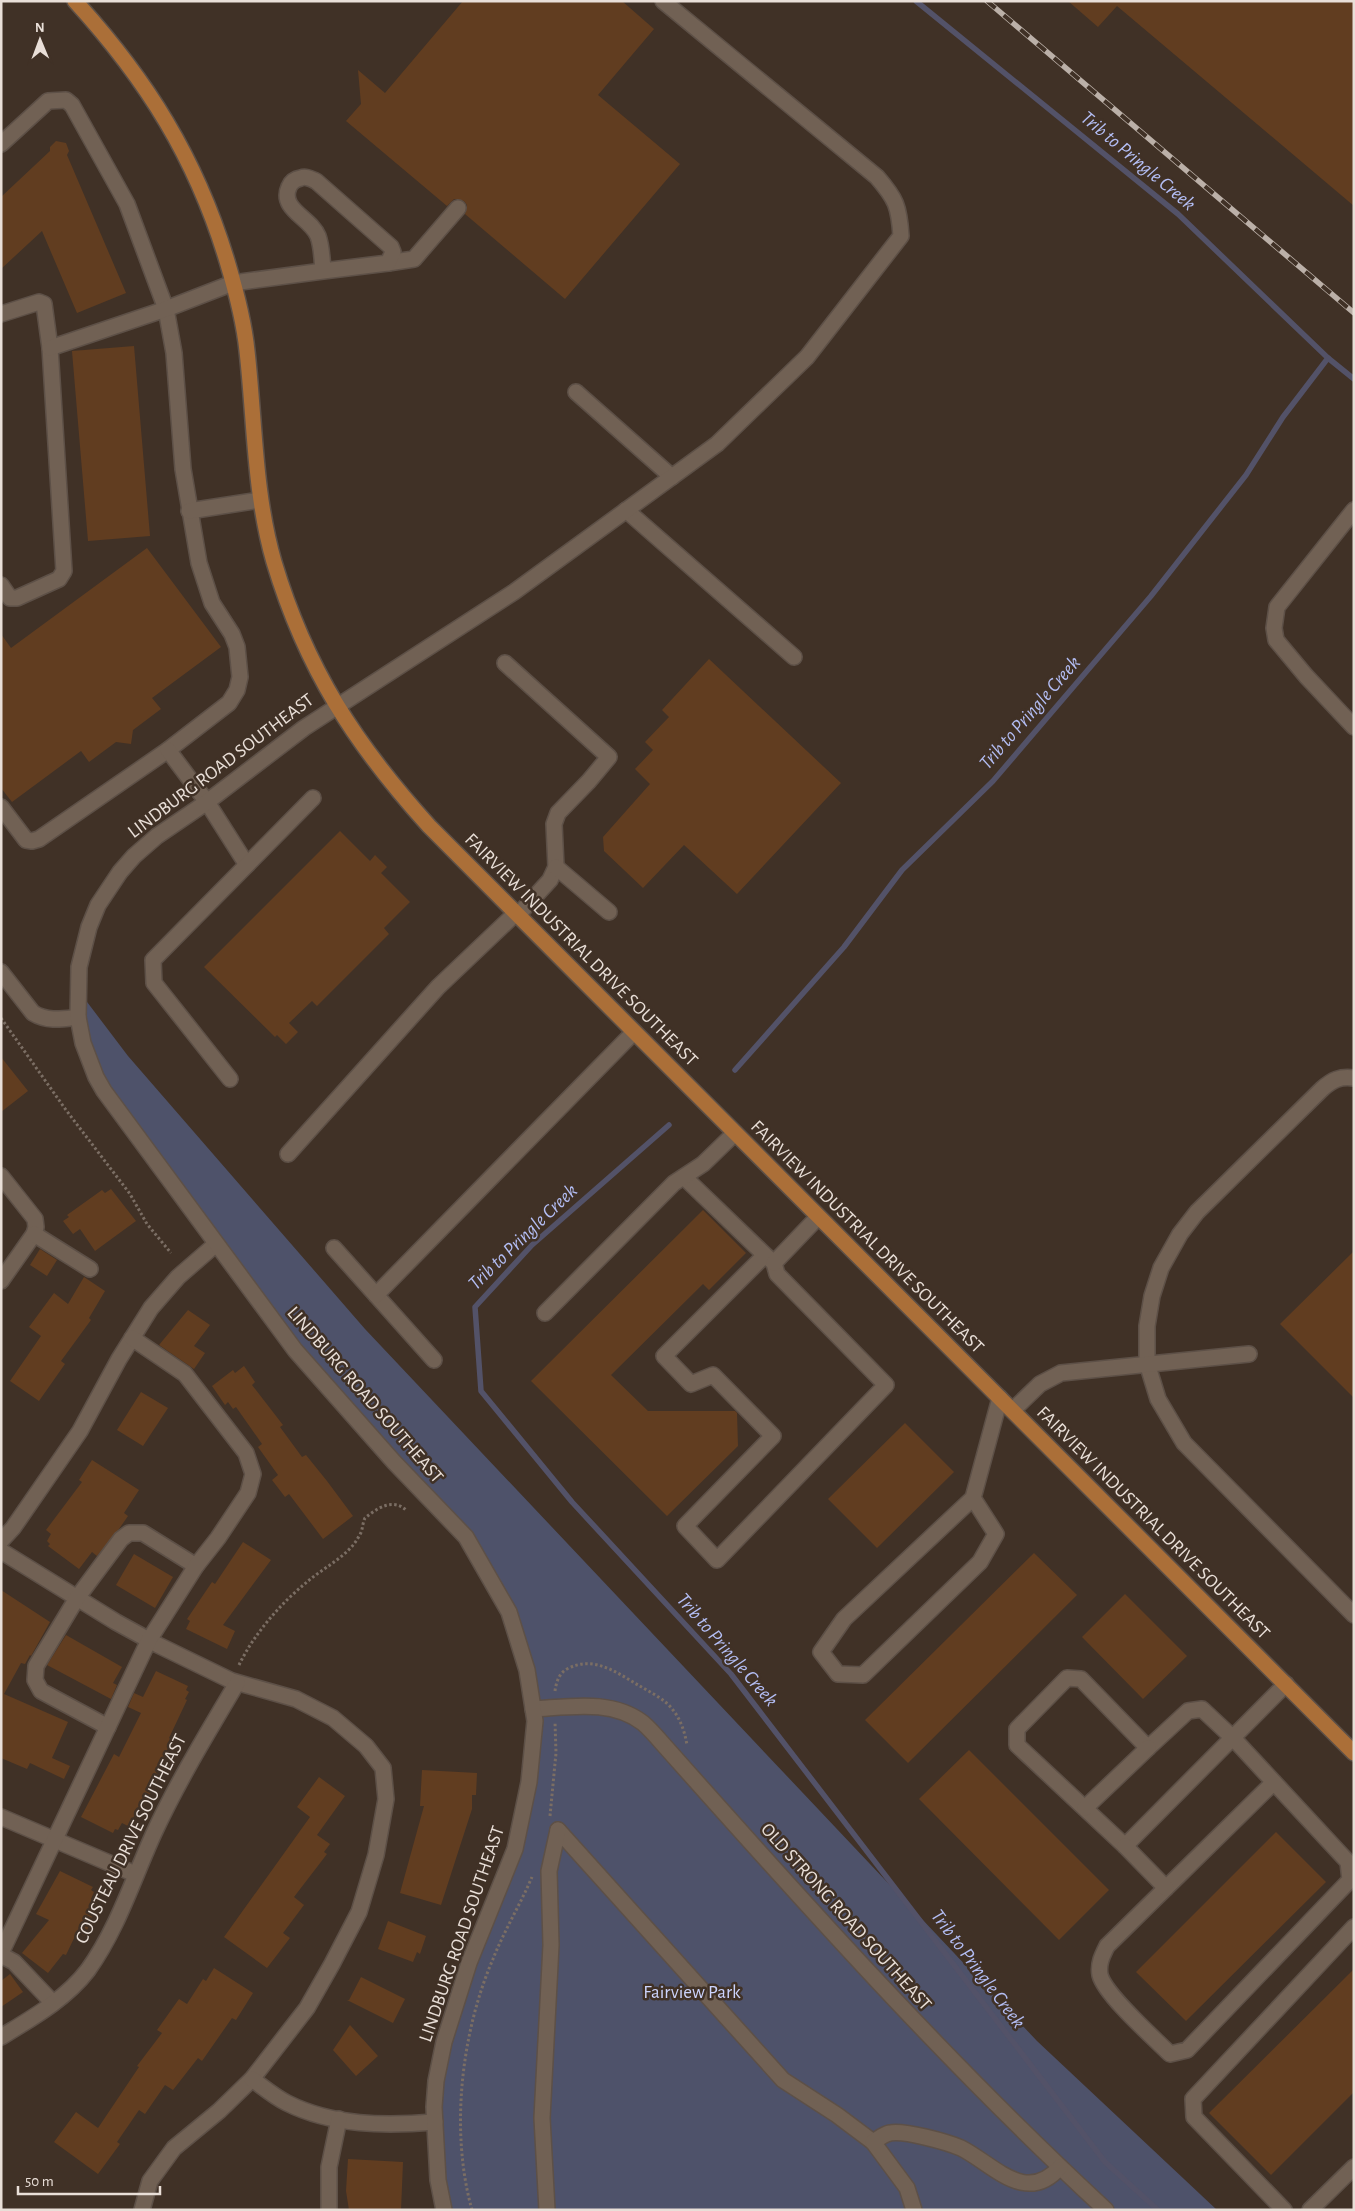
<svg xmlns="http://www.w3.org/2000/svg" width="1355" height="2211" font-family="'Alegreya Sans',sans-serif">
	<rect width="100%" height="100%" fill="#403126"/>
	<!-- green -->
	<path fill="#4e526a" d="M78 990 128 1056 365 1329 1037 2041 1217 2210H444L436 2081 515 1849 529 1782 527 1670 483 1563 332 1394 96 1077Z"/>
	<g fill="none" stroke-linecap="round" stroke-linejoin="round">
		<!-- stream -->
		<g stroke="#535268" stroke-width="5.5">
			<path d="M916 1 1178 214 1328 358 1354 379"/>
			<path d="M735 1070 844 947 902 870 993 781 1151 596 1246 475 1283 417 1328 358"/>
			<path d="M669 1125 532 1245 475 1307 481 1391 572 1502 731 1674 1105 2162 1158 2210"/>
		</g>
	</g>
	<!-- building -->
	<g fill="#613d20">
		<path d="M463 1H622L654 29 598 95 680 164 565 299 465 214 467 205 464 201 454 199 447 206 346 121 361 104 358 70 385 93Z"/>
		<path d="M1068 1H1354V206L1117 6 1098 27Z"/>
		<path d="M56 141 66 143 69 151 67 155 126 293 77 313 42 231 1 269V197L50 151V147Z"/>
		<path d="M134 346 150 536 88 541 72 351Z"/>
		<path d="M147 548 221 647 152 698 161 709 133 730 131 744 116 742 89 762 81 751 12 802 1 788V634L11 648Z"/>
		<path d="M709 659 841 783 737 894 684 845 643 888 604 851 603 837 650 784 635 769 653 750 645 742 669 717 662 710Z"/>
		<path d="M340 831 370 861 375 855 387 867 381 873 410 902 384 928 389 934 317 1006 312 1001 289 1023 298 1032 286 1044 277 1035 275 1037 204 967Z"/>
		<path d="M1 1057 28 1091 1 1112Z"/>
		<path d="M111 1189 136 1221 95 1251 80 1229 73 1234 63 1221 69 1217 67 1215 102 1190 105 1193Z"/>
		<path d="M703 1210 746 1253 709 1290 703 1284 611 1375 648 1411H735L737 1413 738 1446 667 1516 531 1381Z"/>
		<path d="M40 1249 57 1260 47 1276 30 1265Z"/>
		<path d="M1354 1251V1398L1280 1324Z"/>
		<path d="M84 1277 105 1291 89 1318 91 1320 61 1361 65 1364 39 1401 10 1381 41 1336 29 1327 54 1293 68 1304Z"/>
		<path d="M188 1310 210 1325 194 1346 205 1353 194 1369 159 1345Z"/>
		<path d="M244 1366 255 1382 252 1385 283 1425 280 1427 302 1457 306 1455 327 1481 353 1516 323 1539 289 1494 285 1497 272 1480 278 1475 258 1447 262 1444 236 1407 233 1409 228 1402 225 1405 212 1386 233 1370 235 1373Z"/>
		<path d="M141 1392 168 1408 143 1446 117 1430Z"/>
		<path d="M905 1423 954 1472 877 1548 828 1499Z"/>
		<path d="M92 1460 139 1490 124 1513 128 1516 119 1529 97 1556 92 1552 79 1569 48 1546 50 1544 47 1541 51 1534 46 1530 82 1482 79 1480Z"/>
		<path d="M243 1542 271 1560 223 1625 235 1631 227 1649 186 1629 190 1621 187 1619 212 1582 215 1584Z"/>
		<path d="M1034 1553 1077 1595 908 1763 865 1720Z"/>
		<path d="M134 1554 173 1577 155 1608 116 1585Z"/>
		<path d="M1 1590 50 1622 31 1656 30 1655 25 1664 21 1663 4 1694 68 1722 52 1758 70 1766 64 1779 30 1763 27 1769 1 1758Z"/>
		<path d="M1125 1594 1187 1656 1143 1699 1082 1637Z"/>
		<path d="M66 1635 122 1667 113 1683 117 1685 111 1699 47 1665Z"/>
		<path d="M156 1671 188 1686 186 1690 189 1692 185 1699 187 1700 169 1738 172 1740 156 1773 160 1775 141 1812 138 1810 128 1826 122 1823 118 1830 115 1829 113 1833 81 1817 114 1754 119 1757 141 1713 128 1707 134 1693 143 1697Z"/>
		<path d="M969 1750 1109 1890 1059 1940 919 1799Z"/>
		<path d="M422 1770 477 1773 476 1795H472V1809L441 1905 400 1893 424 1806H420Z"/>
		<path d="M319 1777 345 1796 317 1835 330 1844 324 1852 327 1854 294 1897 304 1905 283 1933 290 1938 267 1968 224 1937 310 1817 297 1807Z"/>
		<path d="M1276 1832 1326 1882 1186 2021 1136 1972Z"/>
		<path d="M60 1871 93 1887 91 1890 94 1892 91 1899 97 1903 85 1936 77 1932 66 1955 63 1954 48 1973 22 1953 49 1920 36 1914Z"/>
		<path d="M388 1921 426 1936 420 1954 417 1952 413 1962 378 1949Z"/>
		<path d="M214 1968 253 1993 236 2020 232 2018 202 2061 198 2058 173 2090 165 2085 145 2114 139 2110 117 2142 120 2144 98 2174 54 2142 76 2112 98 2128 139 2067 137 2066 162 2033 157 2030 179 1999 187 2004 203 1979 206 1981Z"/>
		<path d="M1354 1969V2092L1271 2175 1209 2113Z"/>
		<path d="M10 1974 23 1992 1 2007V1981Z"/>
		<path d="M361 1977 405 1999 393 2023 347 2000H349Z"/>
		<path d="M350 2025 378 2056 356 2076 333 2050Z"/>
		<path d="M348 2159 403 2162 401 2210H349L346 2191Z"/>
	</g>
	<g fill="none" stroke-linecap="round" stroke-linejoin="round">
		<defs>
			<g id="minor">
				<path d="M1 144 48 101 66 100 72 105 127 204 166 309 174 353 183 469 199 563 212 603 232 634 237 647 240 677 237 690 229 703 168 750 39 839 32 841 26 840 1 807"/>
				<path d="M388 263 414 259 458 208"/>
				<path d="M1 314 39 302 44 304 50 348 64 571 59 579 17 598H10L1 585"/>
				<path d="M50 348 166 309 233 283 323 271C322 259 322 247 318 236 311 218 279 209 289 187 291 182 295 179 301 178 306 176 311 179 316 181L391 247 393 252 388 263 323 271"/>
				<path d="M576 392 672 477"/>
				<path d="M626 510 794 657"/>
				<path d="M1354 510 1277 607 1274 628 1276 640 1306 676 1354 727"/>
				<path d="M189 511 260 500"/>
				<path d="M505 663 609 757 589 781 558 813 554 824 556 867 550 880 518 915"/>
				<path d="M168 750 207 802 247 865"/>
				<path d="M556 867 609 912"/>
				<path d="M1 972 33 1013C48 1022 62 1019 78 1017"/>
				<path d="M1354 1078C1340 1076 1332 1080 1322 1089L1197 1212 1180 1234 1161 1268 1152 1296 1147 1326V1363L1158 1399 1184 1443 1354 1615"/>
				<path d="M230 1079 154 983 153 960 313 798"/>
				<path d="M288 1154 438 987 516 913"/>
				<path d="M1 1176 35 1219 36 1227 34 1234 1 1281"/>
				<path d="M684 1177 765 1255 774 1263 777 1274 886 1385 717 1560 685 1526 773 1436 713 1375 691 1384 664 1356 765 1255"/>
				<path d="M34 1234 90 1269"/>
				<path d="M334 1248 434 1360"/>
				<path d="M774 1263 818 1217"/>
				<path d="M376 1295 634 1032"/>
				<path d="M545 1313 674 1183 703 1164 735 1133"/>
				<path d="M1013 1410 1040 1384 1061 1373 1249 1354"/>
				<path d="M973 1498 844 1619 821 1652 838 1674 863 1675 980 1562 996 1534 973 1498 1000 1398"/>
				<path d="M1 1541 13 1528 80 1431 119 1359 151 1308 178 1277 216 1244"/>
				<path d="M1 1551 116 1622 158 1645 232 1681 296 1699 333 1718 366 1746 383 1768 386 1799 376 1855 359 1912 332 1964 307 2008 252 2079 219 2111 174 2148 150 2181 142 2210"/>
				<path d="M533 1709C570 1707 612 1699 643 1723 650 1729 656 1736 662 1743 805 1904 948 2064 1106 2210"/>
				<path d="M108 1727 41 1691 35 1680 36 1666 77 1598 121 1539 129 1533H143L196 1566"/>
				<path d="M1274 1782 1107 1946C1102 1956 1098 1964 1100 1975 1105 1995 1154 2038 1170 2054L1187 2050 1350 1880 1348 1862 1233 1738 1202 1709 1188 1711 1148 1748 1081 1679 1067 1678 1017 1729V1745L1125 1846 1286 1684"/>
				<path d="M1085 1808 1148 1748"/>
				<path d="M1 1817 135 1874"/>
				<path d="M558 1830 783 2080 837 2115 873 2142"/>
				<path d="M1125 1846 1166 1888"/>
				<path d="M1 1953 149 1640 196 1566 218 1538 248 1493 253 1474 246 1453 185 1374 132 1338"/>
				<path d="M1 1955 14 1962 53 2003"/>
				<path d="M1 2037C32 2018 66 1999 88 1970 118 1928 133 1879 154 1833 178 1781 208 1732 237 1683"/>
				<path d="M252 2079C263 2087 275 2097 287 2103 333 2126 385 2126 435 2122"/>
				<path d="M329 2210V2167L339 2119"/>
				<path d="M444 2210 438 2180 434 2107 436 2081 444 2042 469 1963 515 1849 529 1782 535 1721 527 1670 509 1612 466 1537 394 1462 295 1350 104 1091 96 1077 83 1043 78 1017 79 967 89 927 98 905 120 872 134 856 157 836 207 802 304 728 514 592 717 444 807 357 901 236C899 206 896 199 877 177L663 1"/>
				<path d="M547 2210 542 2118 551 1945 549 1871 558 1830"/>
				<path d="M914 2210 907 2188 873 2142C878 2139 884 2134 890 2133 904 2130 947 2142 961 2148 993 2164 1026 2206 1060 2167"/>
				<path d="M1284 2210 1194 2117 1193 2099 1354 1927"/>
				<path d="M1310 2210 1354 2167"/>
			</g>
			<path id="major" d="M75 1C147 80 196 158 227 261 236 291 244 321 247 351 255 422 254 493 274 562 306 669 355 744 429 826L1354 1753"/>
		</defs>
		<!-- minor casing -->
		<use href="#minor" stroke="#5d5047" stroke-width="18"/>
		<!-- major casing -->
		<use href="#major" stroke="#5d5047" stroke-width="18"/>
		<!-- path -->
		<g stroke="#7b6e64" stroke-width="3" stroke-dasharray="2.5 2.5" stroke-linecap="butt">
			<path d="M1 1018 66 1110 130 1194 147 1224 171 1253"/>
			<path d="M239 1665C254 1634 280 1604 307 1582 324 1567 349 1556 359 1536 363 1531 362 1524 365 1518 377 1508 393 1498 406 1510"/>
			<path d="M555 1691C556 1683 559 1673 567 1669 593 1655 616 1672 638 1685 650 1692 665 1699 673 1710 681 1720 685 1733 687 1745"/>
			<path d="M550 1816 556 1753 555 1722"/>
			<path d="M472 2210C450 2132 461 2033 493 1959 504 1931 520 1905 532 1877"/>
		</g>
		<!-- minor -->
		<use href="#minor" stroke="#716154" stroke-width="15"/>
		<!-- major -->
		<use href="#major" stroke="#ab6f38" stroke-width="15"/>
		<defs>
			<path id="rail" d="M987 1 1354 313"/>
		</defs>
		<!-- rail casing -->
		<use href="#rail" stroke="#bbb0a8" stroke-width="5.5"/>
		<!-- rail -->
		<use href="#rail" stroke="#403126" stroke-width="4" stroke-dasharray="11" stroke-linecap="butt"/>
	</g>
	<g text-anchor="middle" dominant-baseline="central" stroke-width="5" stroke-linejoin="round" paint-order="stroke">
		<!-- street labels -->
		<g font-size="19" fill="#e9dfd8" stroke="#403126">
			<text transform="translate(221 766) rotate(-37)">LINDBURG ROAD SOUTHEAST</text>
			<text transform="translate(581 950) rotate(45)">FAIRVIEW INDUSTRIAL DRIVE SOUTHEAST</text>
			<text transform="translate(867 1237) rotate(45)">FAIRVIEW INDUSTRIAL DRIVE SOUTHEAST</text>
			<text transform="translate(365 1395) rotate(49)">LINDBURG ROAD SOUTHEAST</text>
			<text transform="translate(1153 1523) rotate(45)">FAIRVIEW INDUSTRIAL DRIVE SOUTHEAST</text>
			<text transform="translate(131 1839) rotate(-64)">COUSTEAU DRIVE SOUTHEAST</text>
			<text transform="translate(846 1917) rotate(48)">OLD STRONG ROAD SOUTHEAST</text>
			<text transform="translate(462 1934) rotate(-71)">LINDBURG ROAD SOUTHEAST</text>
		</g>
		<!-- park labels -->
		<g font-size="19" fill="#ccd4fd" stroke="#403126">
			<text x="692" y="1992">Fairview Park</text>
		</g>
		<!-- water labels -->
		<g font-size="20" font-style="italic" fill="#b3bdf3" stroke="#403126">
			<text transform="translate(1138 161) rotate(40)">Trib to Pringle Creek</text>
			<text transform="translate(1030 713) rotate(-49)">Trib to Pringle Creek</text>
			<text transform="translate(523 1237) rotate(-44)">Trib to Pringle Creek</text>
			<text transform="translate(727 1650) rotate(49)">Trib to Pringle Creek</text>
			<text transform="translate(978 1969) rotate(53)">Trib to Pringle Creek</text>
		</g>
	</g>
	<!-- border -->
	<rect width="1355" height="2211" fill="none" stroke="#e9dfd8" stroke-width="5"/>
	<!-- north arrow -->
	<g transform="translate(40 40) rotate(359)" stroke="#403126" stroke-width="4" paint-order="stroke">
	<path d="M0-4L9 19L0 12L-9 19Z" fill="#e9dfd8"/>
	<text y="-8" font-size="14" font-weight="bold" text-anchor="middle" fill="#e9dfd8">N</text>
	</g>
	<!-- scale -->
	<path d="M18 2186v8h142v-8" fill="none" stroke="#e9dfd8" stroke-width="2.5"/>
	<text x="25" y="2186" font-size="15" fill="#e9dfd8" stroke="#403126" stroke-width="4" paint-order="stroke">50 m</text>
</svg>
